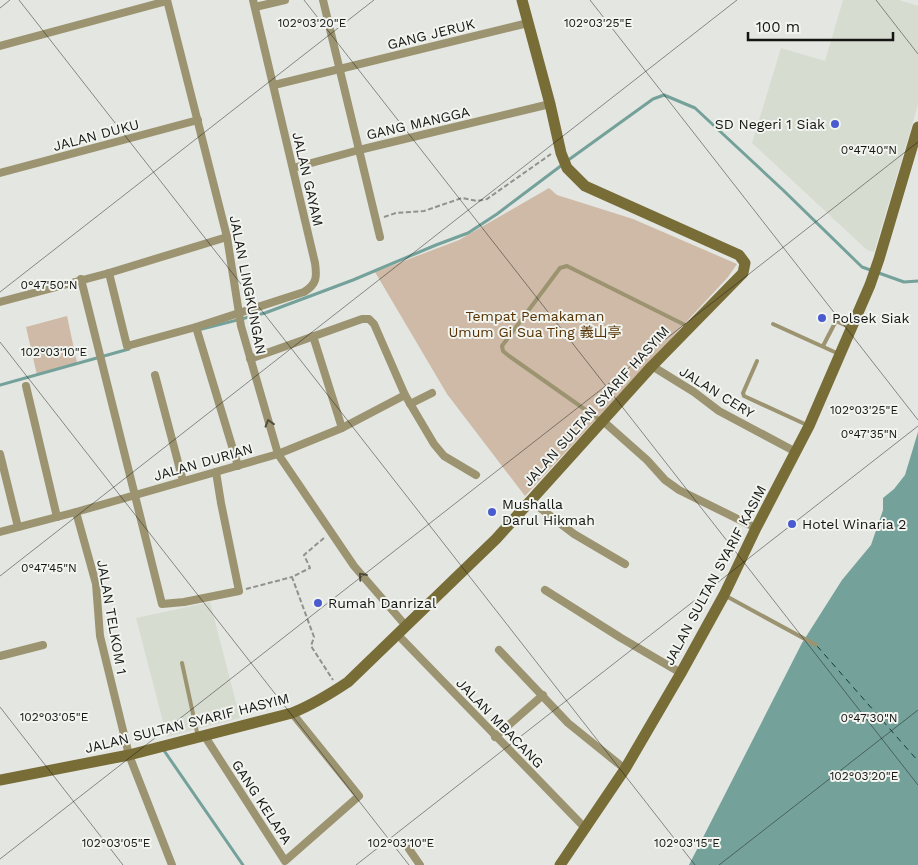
<svg xmlns="http://www.w3.org/2000/svg" width="918" height="865" font-family="'Work Sans','Noto Sans SC',sans-serif">
	<rect width="100%" height="100%" fill="#e4e6e1"/>
	<!-- built -->
	<g fill="#d7dcd1">
		<path d="M843 0H899L918 6V105L874 252 867 250 752 143 781 48 825 61Z"/>
		<path d="M210 602 240 718 167 737 136 618Z"/>
	</g>
	<!-- green -->
	<g fill="#cebaa6">
		<path d="M549 188 557 195 633 219 737 264 728 277 525 496 447 394 375 272 459 240Z"/>
		<path d="M67 316 77 363 37 375 26 327Z"/>
	</g>
	<!-- water -->
	<path fill="#74a19a" d="M918 432V865H689L802 643 842 580 871 545 883 510V498L894 489 905 475Z"/>
	<g fill="none" stroke-linecap="round" stroke-linejoin="round">
		<!-- stream -->
		<g stroke="#74a19a" stroke-width="3">
			<path d="M567 161 653 99 664 95 695 108 783 190 862 267 904 282 918 281"/>
			<path d="M198 330 265 313 353 280 436 245 468 233 497 214 562 165"/>
			<path d="M0 385 129 349"/>
			<path d="M165 752 243 865"/>
		</g>
		<!-- ferry -->
		<path stroke="#0e3a36" stroke-width="1" stroke-dasharray="6 5" stroke-linecap="butt" d="M817 646 918 761"/>
		<!-- path -->
		<g stroke="#91928f" stroke-width="2" stroke-dasharray="5 2.5" stroke-linecap="butt">
			<path d="M384 217 396 213 424 211 462 198 477 201 487 199 551 154"/>
			<path d="M324 538 304 555 310 568 292 577 314 637 311 646 333 680"/>
			<path d="M246 589 292 577"/>
		</g>
		<!-- lane -->
		<g stroke="#9c9471" stroke-width="4">
			<path d="M773 324 839 354"/>
			<path d="M823 346 836 321 851 328"/>
			<path d="M757 361 743 393 744 396 807 425"/>
			<path d="M600 420 509 356 503 351 502 346 560 268 567 266 689 327"/>
			<path d="M726 596 816 645"/>
			<path d="M182 663 198 737"/>
		</g>
		<!-- street -->
		<g stroke="#9c9471" stroke-width="8">
			<path d="M167 0 227 237 241 326 278 454 354 566 406 626"/>
			<path d="M323 0 380 237"/>
			<path d="M255 7 285 0"/>
			<path d="M0 46 167 1"/>
			<path d="M274 85 528 23"/>
			<path d="M293 168 359 150 550 104"/>
			<path d="M0 173 198 120"/>
			<path d="M109 273 127 346 196 327 304 292C317 284 317 277 315 263L253 0"/>
			<path d="M81 279 162 604 184 602 239 591 221 503 216 472"/>
			<path d="M0 302 109 273 227 237"/>
			<path d="M196 327 238 466"/>
			<path d="M313 336 342 428"/>
			<path d="M250 359 362 319H369L374 324 405 395 434 444 444 456 476 475"/>
			<path d="M652 366 694 392 719 411 796 452"/>
			<path d="M155 375 183 481"/>
			<path d="M26 386 57 517"/>
			<path d="M410 404 432 393"/>
			<path d="M603 421 647 460 665 480 679 490 756 528"/>
			<path d="M0 454 18 527"/>
			<path d="M531 501 574 534 625 564"/>
			<path d="M76 512 96 584 100 636 129 755 172 865"/>
			<path d="M0 532 76 512 278 454 342 428 405 395"/>
			<path d="M545 590 621 638 681 673"/>
			<path d="M397 634 586 829"/>
			<path d="M499 650 568 723 625 769"/>
			<path d="M0 656 43 645"/>
			<path d="M204 735 285 861 359 796 292 713"/>
			<path d="M495 737 543 695"/>
			<path d="M409 849 420 865"/>
		</g>
		<!-- secondary -->
		<g stroke="#786c37" stroke-width="11">
			<path d="M0 780 129 755 292 713C312 705 330 694 348 682L496 539 652 366 743 273 745 263 739 255 585 186 567 168 561 153 550 104 522 0"/>
			<path d="M560 865 625 769 681 673 724 595 756 528 809 426 870 285 879 259 918 127"/>
		</g>
	</g>
	<!-- one-way arrows -->
	<defs><path id="oneway-chevron" d="M-2-3.5L2.5 0L-2 3.5" fill="none" stroke-width="1.6" stroke-linecap="round" stroke-linejoin="round" transform="scale(1.25)"/></defs>
	<g stroke="#524e3e">
		<use href="#oneway-chevron" transform="translate(269 423) rotate(-107)"/>
		<use href="#oneway-chevron" transform="translate(362 576) rotate(-131)"/>
	</g>
	<!-- ticks -->
	<path fill="none" stroke="#151514" stroke-width="1" stroke-opacity="0.45" d="M19 0 695 865M304 0 918 785M590 0 918 420M876 0 918 54M0 8 10 0M0 292 374 0M0 342 409 865M0 576 737 0M0 707 123 865M0 859 918 142M356 865 918 426M719 865 918 710"/>
	<!-- markers -->
	<g fill="#4a5acf" stroke="#f1f4ef" stroke-width="2">
		<circle cx="835" cy="124" r="5"/>
		<circle cx="822" cy="318" r="5"/>
		<circle cx="492" cy="512" r="5"/>
		<circle cx="792" cy="524" r="5"/>
		<circle cx="318" cy="603" r="5"/>
	</g>
	<g text-anchor="middle" dominant-baseline="central" stroke-width="4" stroke-linejoin="round" paint-order="stroke">
		<!-- street labels -->
		<g font-size="14" fill="#151514" stroke="#f1f4ef">
			<text transform="translate(431 34) rotate(-14)">GANG JERUK</text>
			<text transform="translate(418 123) rotate(-13)">GANG MANGGA</text>
			<text transform="translate(96 135) rotate(-15)">JALAN DUKU</text>
			<text transform="translate(308 179) rotate(77)">JALAN GAYAM</text>
			<text transform="translate(248 285) rotate(79)">JALAN LINGKUNGAN</text>
			<text transform="translate(717 392) rotate(32)">JALAN CERY</text>
			<text transform="translate(596 406) rotate(-48)">JALAN SULTAN SYARIF HASYIM</text>
			<text transform="translate(203 462) rotate(-16)">JALAN DURIAN</text>
			<text transform="translate(715 575) rotate(-62)">JALAN SULTAN SYARIF KASIM</text>
			<text transform="translate(112 617) rotate(80)">JALAN TELKOM 1</text>
			<text transform="translate(187 723) rotate(-14)">JALAN SULTAN SYARIF HASYIM</text>
			<text transform="translate(500 723) rotate(46)">JALAN MBACANG</text>
			<text transform="translate(262 802) rotate(57)">GANG KELAPA</text>
		</g>
		<!-- poi labels -->
		<g font-size="14" fill="#151514" stroke="#f1f4ef" text-anchor="start">
			<text x="825" y="124" text-anchor="end">SD Negeri 1 Siak</text>
			<text x="832" y="318">Polsek Siak</text>
			<text x="502" y="504">Mushalla<tspan x="502" dy="16">Darul Hikmah</tspan></text>
			<text x="802" y="524">Hotel Winaria 2</text>
			<text x="328" y="603">Rumah Danrizal</text>
		</g>
		<!-- park labels -->
		<g font-size="14" fill="#573200" stroke="#f1f4ef">
			<text x="535" y="316">Tempat Pemakaman<tspan x="535" dy="16">Umum Gi Sua Ting 義山亭</tspan></text>
		</g>
	</g>
	<g font-size="12" text-anchor="middle" fill="#151514" stroke="#f1f4ef" stroke-width="4" stroke-linejoin="round" paint-order="stroke">
		<text x="312" y="27">102°03'20"E</text>
		<text x="598" y="27">102°03'25"E</text>
		<text x="869" y="154">0°47'40"N</text>
		<text x="49" y="289">0°47'50"N</text>
		<text x="54" y="356">102°03'10"E</text>
		<text x="864" y="414">102°03'25"E</text>
		<text x="869" y="438">0°47'35"N</text>
		<text x="49" y="572">0°47'45"N</text>
		<text x="54" y="721">102°03'05"E</text>
		<text x="869" y="722">0°47'30"N</text>
		<text x="864" y="780">102°03'20"E</text>
		<text x="116" y="847">102°03'05"E</text>
		<text x="401" y="847">102°03'10"E</text>
		<text x="687" y="847">102°03'15"E</text>
	</g>
	<!-- scale -->
	<path d="M748 32v8h145v-8" fill="none" stroke="#151514" stroke-width="2.5"/>
	<text x="756" y="32" font-size="15" fill="#151514" stroke="#f1f4ef" stroke-width="4" paint-order="stroke">100 m</text>
</svg>
